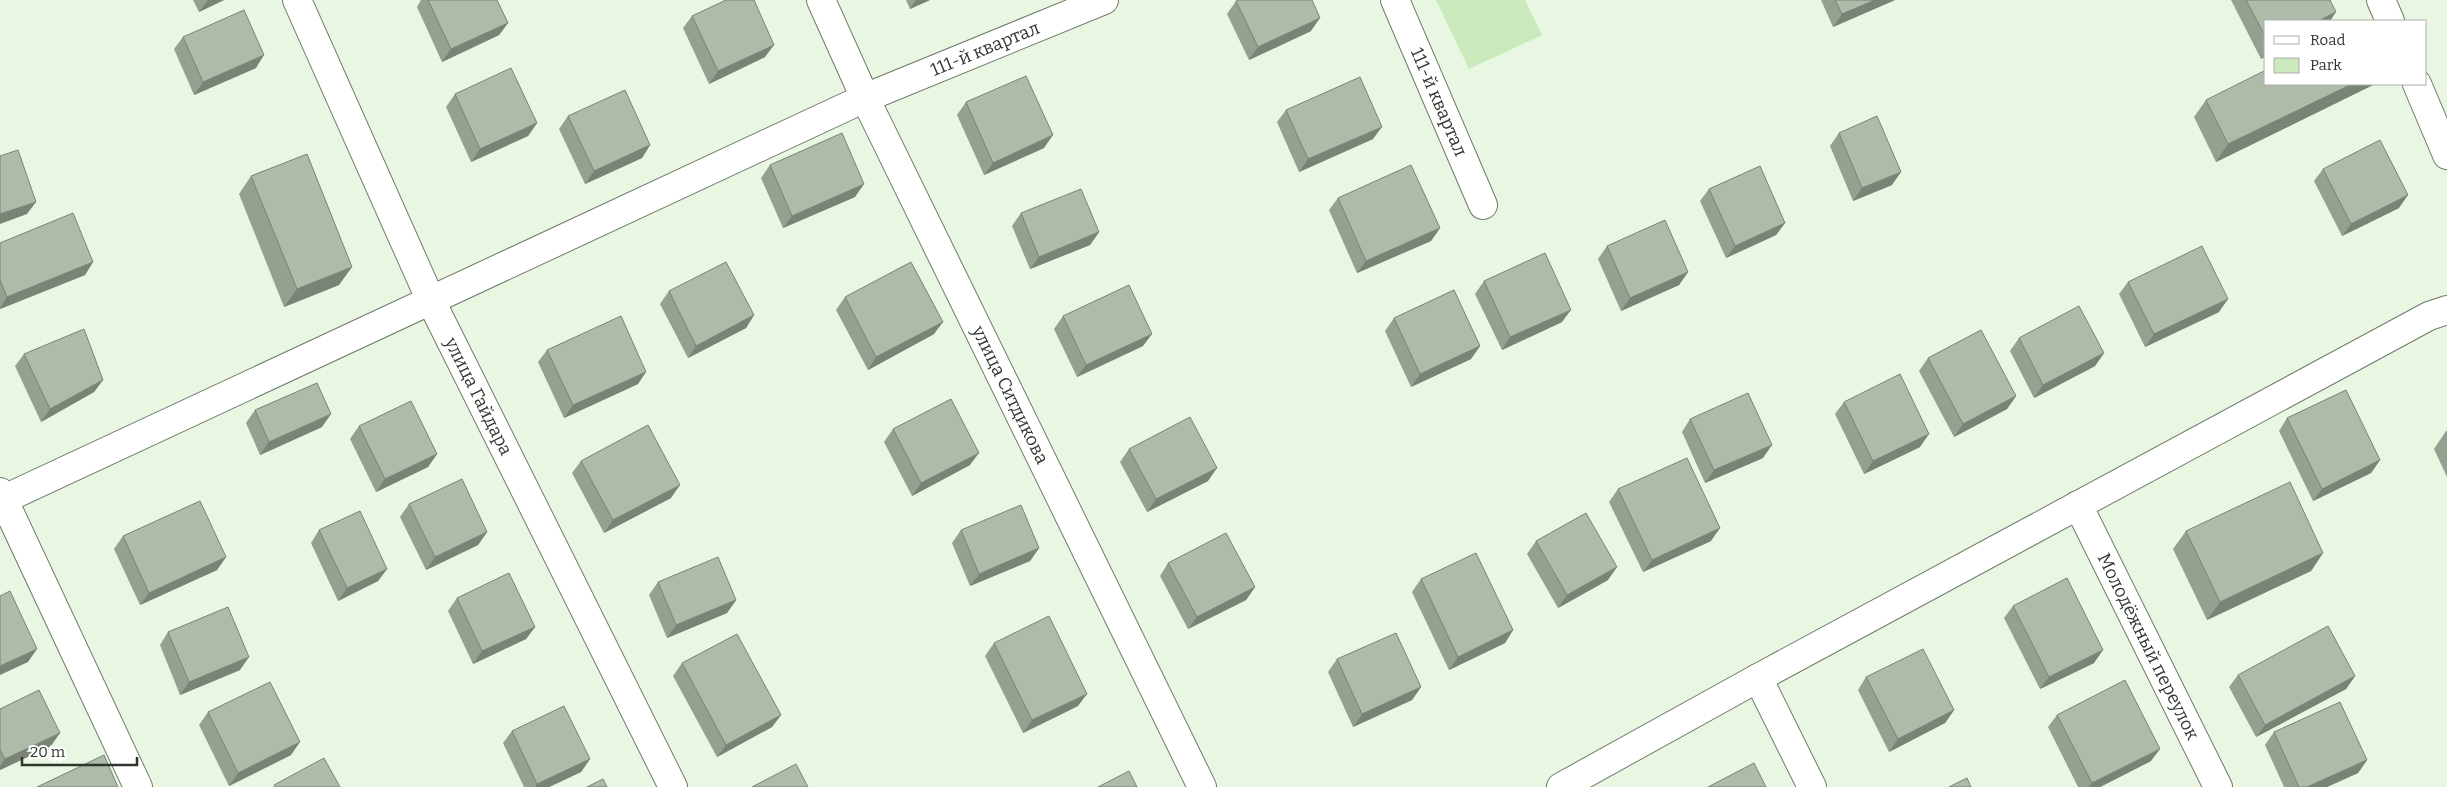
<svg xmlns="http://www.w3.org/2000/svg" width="2447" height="787" font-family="Bitter,serif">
	<rect width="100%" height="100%" fill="#e8f6e2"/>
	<!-- park -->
	<path fill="#cae9bc" d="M1436 0H1525L1542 35 1469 69Z"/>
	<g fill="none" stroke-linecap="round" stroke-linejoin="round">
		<defs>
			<g id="minor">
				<path id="s1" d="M297 0 431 301 673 787"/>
				<path id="s2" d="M1395 0 1483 205"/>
				<path d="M2381 0 2390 21"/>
				<path d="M2417 84 2447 155"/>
				<path d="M0 492 138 787"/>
				<path id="s3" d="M0 501 865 98 1104 0"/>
				<path id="s4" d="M2078 505 2218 787"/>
				<path d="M1758 678 1812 787"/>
				<path d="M1561 787 1758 678 2429 316 2447 310"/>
			</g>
			<g id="tertiary">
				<path id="s5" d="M821 0 865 98 1202 787"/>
			</g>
		</defs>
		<!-- minor casing -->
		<use href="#minor" stroke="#6f7b69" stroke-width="30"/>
		<!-- tertiary casing -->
		<use href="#tertiary" stroke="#6f7b69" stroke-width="30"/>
		<!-- minor -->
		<use href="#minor" stroke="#fff" stroke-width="28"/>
		<!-- tertiary -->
		<use href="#tertiary" stroke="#fff" stroke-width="28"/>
	</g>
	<!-- wall -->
	<g fill="#95a190">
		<path d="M193 0H224L199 12Z"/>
		<path d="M421 0H497L508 23 499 35 442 62 417 7Z"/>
		<path d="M906 0H930L910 9Z"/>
		<path d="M1821 0H1895L1833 27Z"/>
		<path d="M2231 0H2330L2266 21V56L2261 59Z"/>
		<path d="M1236 1 1311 31 1249 60 1227 14Z"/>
		<path d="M692 16 765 57 709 84 683 28Z"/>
		<path d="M183 37 256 68 194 95 174 49Z"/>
		<path d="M2375 84 2216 162 2194 117 2206 100Z"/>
		<path d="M455 94 537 123 528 136 471 162 446 107Z"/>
		<path d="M966 102 1044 148 984 175 957 115Z"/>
		<path d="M1286 110 1373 139 1299 172 1277 122Z"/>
		<path d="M568 116 650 145 642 158 585 184 559 129Z"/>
		<path d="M1839 133 1892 185 1853 201 1830 146Z"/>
		<path d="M770 165 855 197 783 228 761 178Z"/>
		<path d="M2323 169 2399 208 2342 236 2314 181Z"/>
		<path d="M251 176 339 285 284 307 239 194Z"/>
		<path d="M1709 189 1785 223 1776 235 1726 258 1700 201Z"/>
		<path d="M1338 198 1440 228 1431 241 1357 273 1329 210Z"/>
		<path d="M1021 213 1099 232 1090 245 1030 269 1012 226Z"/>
		<path d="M0 243 93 262 85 275 0 309Z"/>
		<path d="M1607 246 1688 272 1679 285 1621 311 1598 259Z"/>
		<path d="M1484 281 1562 322 1502 350 1475 294Z"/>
		<path d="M2128 282 2219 312 2145 347 2119 294Z"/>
		<path d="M669 291 754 315 746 328 688 358 660 304Z"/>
		<path d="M845 297 934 334 868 370 836 310Z"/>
		<path d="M1063 316 1143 346 1077 377 1054 329Z"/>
		<path d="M1394 318 1480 346 1471 359 1411 387 1385 331Z"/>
		<path d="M2019 338 2104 353 2095 366 2034 398 2010 351Z"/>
		<path d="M547 350 638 384 564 418 538 362Z"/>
		<path d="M24 354 103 380 94 392 41 422 15 366Z"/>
		<path d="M1928 358 2016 396 2007 409 1954 437 1919 371Z"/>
		<path d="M1844 402 1920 447 1864 474 1835 414Z"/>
		<path d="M255 410 322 427 260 455 246 423Z"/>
		<path d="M2287 418 2380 460 2371 473 2313 501 2279 431Z"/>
		<path d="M1690 419 1763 458 1705 483 1682 432Z"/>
		<path d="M359 426 437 454 428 467 376 492 350 439Z"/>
		<path d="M893 429 970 465 912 496 884 442Z"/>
		<path d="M2446 431H2447V477L2434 449Z"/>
		<path d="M1129 449 1208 481 1147 512 1120 462Z"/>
		<path d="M581 461 671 498 604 533 572 473Z"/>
		<path d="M1618 489 1711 541 1643 572 1609 502Z"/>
		<path d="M409 504 487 532 478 545 426 570 400 517Z"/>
		<path d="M319 530 387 569 378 581 338 601 311 543Z"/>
		<path d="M961 530 1039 548 1030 561 970 586 952 543Z"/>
		<path d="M2186 531 2323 553 2311 571 2207 620 2173 549Z"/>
		<path d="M123 536 226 557 217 570 140 605 114 549Z"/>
		<path d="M1536 541 1608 580 1558 608 1527 554Z"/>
		<path d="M1168 563 1255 587 1246 600 1188 629 1160 576Z"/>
		<path d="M1421 579 1513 630 1505 643 1449 670 1412 592Z"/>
		<path d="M658 582 736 600 727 613 667 638 649 595Z"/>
		<path d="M457 598 535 627 526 639 473 664 448 611Z"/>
		<path d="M2013 606 2094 663 2040 689 2004 618Z"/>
		<path d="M168 632 240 670 180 695 160 645Z"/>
		<path d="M994 643 1078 706 1023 733 985 656Z"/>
		<path d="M1337 659 1421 687 1412 700 1353 727 1328 672Z"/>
		<path d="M682 663 781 715 772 727 717 757 673 676Z"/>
		<path d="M2238 675 2355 676 2346 689 2256 737 2229 687Z"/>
		<path d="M1866 677 1954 710 1945 723 1889 752 1858 690Z"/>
		<path d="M0 709 51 746 0 770Z"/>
		<path d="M208 712 291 755 229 786 199 725Z"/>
		<path d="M2057 715 2151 761 2100 787H2078L2048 727Z"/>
		<path d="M512 731 590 759 581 772 549 787H524L503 743Z"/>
		<path d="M2274 732 2367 760 2358 773 2327 787H2284L2265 745Z"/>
	</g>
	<!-- shaded-wall -->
	<g fill="#798376">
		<path d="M208 0H224L199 12Z"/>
		<path d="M916 0H930L910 9Z"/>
		<path d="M1875 0H1895L1833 27 1842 14Z"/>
		<path d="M2336 12 2330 21H2318Z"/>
		<path d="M1320 18 1311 31 1249 60 1258 47Z"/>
		<path d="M508 23 499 35 442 62 451 49Z"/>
		<path d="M774 45 765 57 709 84 718 71Z"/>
		<path d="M2266 52V56L2261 59Z"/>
		<path d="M264 55 256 68 194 95 203 82Z"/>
		<path d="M2352 84H2375L2216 162 2228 144Z"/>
		<path d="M537 123 528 136 471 162 480 149Z"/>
		<path d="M1382 127 1373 139 1299 172 1308 159Z"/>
		<path d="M1053 135 1044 148 984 175 993 163Z"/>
		<path d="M650 145 642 158 585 184 594 171Z"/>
		<path d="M1901 172 1892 185 1853 201 1862 188Z"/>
		<path d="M864 184 855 197 783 228 792 216Z"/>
		<path d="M2408 195 2399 208 2342 236 2351 224Z"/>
		<path d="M36 202 27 214 0 224V214Z"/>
		<path d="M1785 223 1776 235 1726 258 1735 246Z"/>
		<path d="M1440 228 1431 241 1357 273 1366 261Z"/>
		<path d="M1099 232 1090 245 1030 269 1039 257Z"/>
		<path d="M93 262 85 275 0 309V308L7 297Z"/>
		<path d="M352 267 339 285 284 307 297 289Z"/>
		<path d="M1688 272 1679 285 1621 311 1630 298Z"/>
		<path d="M2228 299 2219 312 2145 347 2154 334Z"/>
		<path d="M1571 310 1562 322 1502 350 1510 337Z"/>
		<path d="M754 315 746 328 688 358 696 346Z"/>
		<path d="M943 322 934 334 868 370 876 357Z"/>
		<path d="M1152 334 1143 346 1077 377 1086 365Z"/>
		<path d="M1480 346 1471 359 1411 387 1420 374Z"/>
		<path d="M2104 353 2095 366 2034 398 2043 385Z"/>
		<path d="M646 372 638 384 564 418 573 405Z"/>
		<path d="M103 380 94 392 41 422 50 409Z"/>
		<path d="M2016 396 2007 409 1954 437 1963 424Z"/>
		<path d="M331 414 322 427 260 455 269 442Z"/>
		<path d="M1929 434 1920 447 1864 474 1873 461Z"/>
		<path d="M1772 445 1763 458 1705 483 1714 470Z"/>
		<path d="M979 453 970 465 912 496 921 483Z"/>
		<path d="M437 454 428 467 376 492 385 479Z"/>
		<path d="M2380 460 2371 473 2313 501 2322 489Z"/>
		<path d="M1217 468 1208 481 1147 512 1156 499Z"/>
		<path d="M680 485 671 498 604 533 613 520Z"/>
		<path d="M1720 528 1711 541 1643 572 1652 560Z"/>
		<path d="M487 532 478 545 426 570 435 557Z"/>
		<path d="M1039 548 1030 561 970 586 979 574Z"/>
		<path d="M2323 553 2311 571 2207 620 2220 602Z"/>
		<path d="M226 557 217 570 140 605 149 593Z"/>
		<path d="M1617 567 1608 580 1558 608 1567 595Z"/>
		<path d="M387 569 378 581 338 601 347 588Z"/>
		<path d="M1255 587 1246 600 1188 629 1197 617Z"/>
		<path d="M736 600 727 613 667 638 676 625Z"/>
		<path d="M535 627 526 639 473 664 482 651Z"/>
		<path d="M1513 630 1505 643 1449 670 1458 657Z"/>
		<path d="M37 649 28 662 0 675V666Z"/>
		<path d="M2103 650 2094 663 2040 689 2049 677Z"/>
		<path d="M249 657 240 670 180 695 189 682Z"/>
		<path d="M2355 676 2346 689 2256 737 2265 725Z"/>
		<path d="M1421 687 1412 700 1353 727 1362 714Z"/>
		<path d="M1087 694 1078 706 1023 733 1032 720Z"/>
		<path d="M1954 710 1945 723 1889 752 1898 739Z"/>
		<path d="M781 715 772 727 717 757 726 745Z"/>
		<path d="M60 733 51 746 0 770V766L5 759Z"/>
		<path d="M300 742 291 755 229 786 238 773Z"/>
		<path d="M2160 749 2151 761 2100 787H2089L2092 783Z"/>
		<path d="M590 759 581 772 549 787H535L537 784Z"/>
		<path d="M2367 760 2358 773 2327 787H2307Z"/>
	</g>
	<!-- building -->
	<g fill="#adbba8" stroke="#798376">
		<path d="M428 0H497L508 23 451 49Z"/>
		<path d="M726 0H754L774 45 718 71 692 16Z"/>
		<path d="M1239 0H1312L1320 18 1258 47 1236 1Z"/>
		<path d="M1835 0H1875L1842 14Z"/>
		<path d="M2246 0H2330L2336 12 2318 21H2266V38Z"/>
		<path d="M244 10 264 55 203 82 183 37Z"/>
		<path d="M511 68 537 123 480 149 455 94Z"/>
		<path d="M2266 70V84H2352L2228 144 2206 100Z"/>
		<path d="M1026 76 1053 135 993 163 966 102Z"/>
		<path d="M1360 77 1382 127 1308 159 1286 110Z"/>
		<path d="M625 90 650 145 594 171 568 116Z"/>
		<path d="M1877 116 1901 172 1862 188 1839 133Z"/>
		<path d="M842 133 864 184 792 216 770 165Z"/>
		<path d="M2380 140 2408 195 2351 224 2323 169Z"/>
		<path d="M18 150 36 202 0 214V156Z"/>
		<path d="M307 154 352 267 297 289 251 176Z"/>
		<path d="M1411 165 1440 228 1366 261 1338 198Z"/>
		<path d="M1760 166 1785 223 1735 246 1709 189Z"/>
		<path d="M1081 189 1099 232 1039 257 1021 213Z"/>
		<path d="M73 213 93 262 7 297 0 280V243Z"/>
		<path d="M1665 220 1688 272 1630 298 1607 246Z"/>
		<path d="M2202 246 2228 299 2154 334 2128 282Z"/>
		<path d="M1545 253 1571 310 1510 337 1484 281Z"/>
		<path d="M726 262 754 315 696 346 669 291Z"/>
		<path d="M911 262 943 322 876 357 845 297Z"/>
		<path d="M1129 285 1152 334 1086 365 1063 316Z"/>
		<path d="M1454 290 1480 346 1420 374 1394 318Z"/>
		<path d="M2079 306 2104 353 2043 385 2019 338Z"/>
		<path d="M621 316 646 372 573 405 547 350Z"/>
		<path d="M84 329 103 380 50 409 24 354Z"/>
		<path d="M1981 330 2016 396 1963 424 1928 358Z"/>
		<path d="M1900 374 1929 434 1873 461 1844 402Z"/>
		<path d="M317 383 331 414 269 442 255 410Z"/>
		<path d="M2346 390 2380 460 2322 489 2287 418Z"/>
		<path d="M1748 393 1772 445 1714 470 1690 419Z"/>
		<path d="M951 399 979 453 921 483 893 429Z"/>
		<path d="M411 401 437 454 385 479 359 426Z"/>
		<path d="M1190 417 1217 468 1156 499 1129 449Z"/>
		<path d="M648 425 680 485 613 520 581 461Z"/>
		<path d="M1687 458 1720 528 1652 560 1618 489Z"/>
		<path d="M462 479 487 532 435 557 409 504Z"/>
		<path d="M2290 482 2323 553 2220 602 2186 531Z"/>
		<path d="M200 501 226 557 149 593 123 536Z"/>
		<path d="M1021 505 1039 548 979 574 961 530Z"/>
		<path d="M360 511 387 569 347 588 319 530Z"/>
		<path d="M1586 513 1617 567 1567 595 1536 541Z"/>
		<path d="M1226 533 1255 587 1197 617 1168 563Z"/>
		<path d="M1476 553 1513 630 1458 657 1421 579Z"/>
		<path d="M718 557 736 600 676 625 658 582Z"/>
		<path d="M509 573 535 627 482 651 457 598Z"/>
		<path d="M2067 578 2103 650 2049 677 2013 606Z"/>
		<path d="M10 591 37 649 0 666V596Z"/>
		<path d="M228 607 249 657 189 682 168 632Z"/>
		<path d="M1049 616 1087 694 1032 720 994 643Z"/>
		<path d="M2328 626 2355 676 2265 725 2238 675Z"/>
		<path d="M1396 633 1421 687 1362 714 1337 659Z"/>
		<path d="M737 634 781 715 726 745 682 663Z"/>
		<path d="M1923 649 1954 710 1898 739 1866 677Z"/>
		<path d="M2125 680 2160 749 2092 783 2057 715Z"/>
		<path d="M270 682 300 742 238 773 208 712Z"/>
		<path d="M39 690 60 733 5 759 0 750V709Z"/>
		<path d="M2340 702 2367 760 2307 787H2299L2274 732Z"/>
		<path d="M564 706 590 759 537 784 512 731Z"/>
		<path d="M104 755 118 787H37Z"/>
		<path d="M324 758 340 787H275L274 785Z"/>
		<path d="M1754 763 1766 787H1708Z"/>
		<path d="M796 764 808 787H752Z"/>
		<path d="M1129 771 1137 787H1098Z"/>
		<path d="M1967 778 1971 787H1949Z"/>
		<path d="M603 779 607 787H587Z"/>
	</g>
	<g text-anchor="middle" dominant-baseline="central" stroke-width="5" stroke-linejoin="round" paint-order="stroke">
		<!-- street labels -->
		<g font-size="18" fill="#30362e" stroke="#fff">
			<text stroke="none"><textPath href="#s3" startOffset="1084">111-й квартал</textPath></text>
			<text stroke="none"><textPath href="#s2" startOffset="111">111-й квартал</textPath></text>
			<text stroke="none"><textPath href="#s5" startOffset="438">улица Ситдикова</textPath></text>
			<text stroke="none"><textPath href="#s1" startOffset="436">улица Гайдара</textPath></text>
			<text stroke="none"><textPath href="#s4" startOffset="158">Молодёжный переулок</textPath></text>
		</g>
	</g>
	<!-- legend -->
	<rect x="2264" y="20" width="162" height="65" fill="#ffffff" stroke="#acafab"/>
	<rect x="2274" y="36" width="25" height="8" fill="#ffffff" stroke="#acafab"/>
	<text x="2310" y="45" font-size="15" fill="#30362e">Road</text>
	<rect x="2274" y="58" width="25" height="15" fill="#cae9bc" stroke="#acafab"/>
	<text x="2310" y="70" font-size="15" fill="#30362e">Park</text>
	<!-- scale -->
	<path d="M22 757v8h115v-8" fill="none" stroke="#30362e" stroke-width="2.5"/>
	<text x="30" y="757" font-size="15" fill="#30362e" stroke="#ffffff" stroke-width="4" paint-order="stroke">20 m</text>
</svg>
